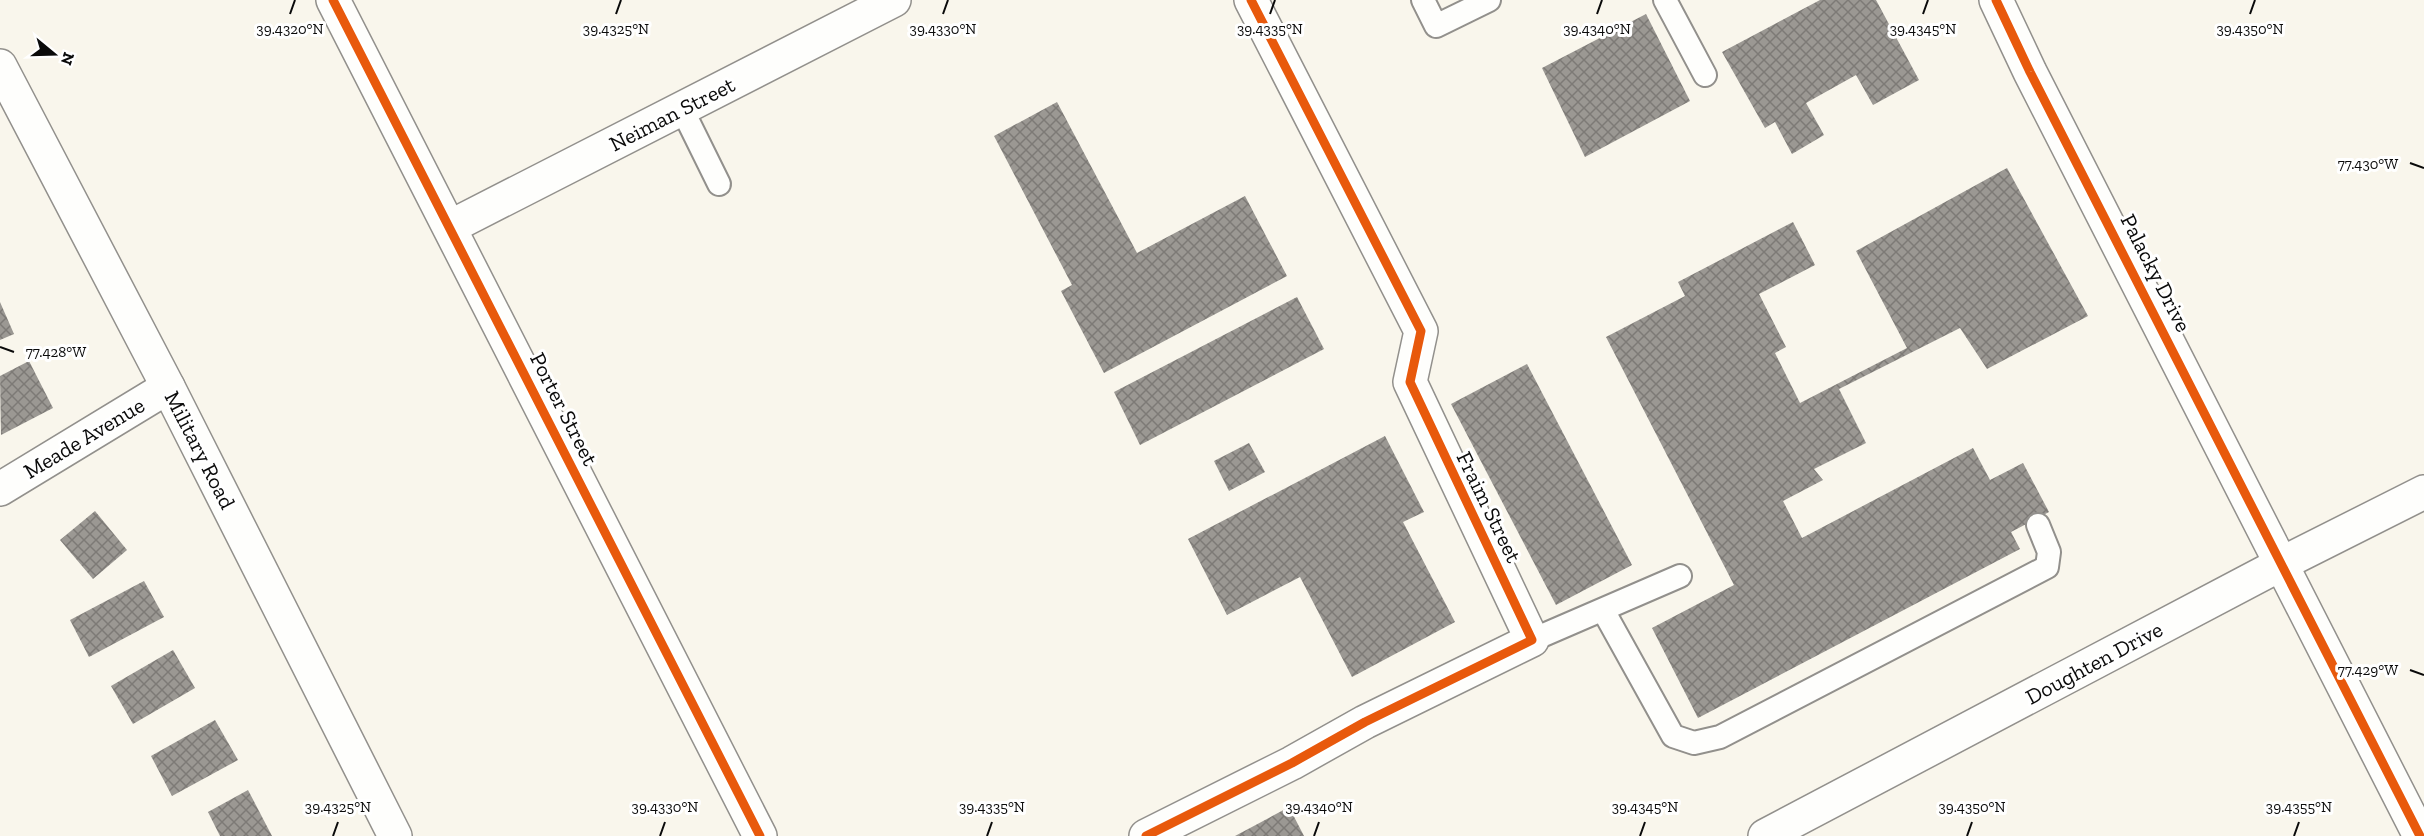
<svg xmlns="http://www.w3.org/2000/svg" width="2424" height="836" font-family="'Zilla Slab',serif">
	<defs>
		<pattern id="building-cross-hatch" width="8" height="8" patternUnits="userSpaceOnUse" patternTransform="scale(1.5)"><rect width="8" height="8" fill="#9b9893"/><path d="M0 0l8 8M0 8l8-8" fill="none" stroke="#7d7a76"/></pattern>
	</defs>
	<rect width="100%" height="100%" fill="#f9f6ec"/>
	<!-- building -->
	<g fill="url(#building-cross-hatch)">
		<path d="M1820 0H1876L1919 80 1873 105 1856 75 1806 103 1824 135 1792 154 1775 122 1765 128 1722 52Z"/>
		<path d="M1646 14 1690 101 1585 157 1542 68Z"/>
		<path d="M1057 102 1137 253 1245 196 1287 276 1104 373 1061 291 1072 285 994 136Z"/>
		<path d="M2007 168 2088 316 1987 369 1960 328 1839 389 1866 443 1814 469 1823 480 1783 501 1802 538 1973 448 1990 480 2023 463 2049 512 2011 532 2020 549 1698 718 1652 628 1734 585 1606 337 1685 296 1678 282 1793 222 1815 265 1759 294 1786 347 1775 353 1800 403 1907 348 1856 251Z"/>
		<path d="M1297 297 1324 349 1140 445 1114 392Z"/>
		<path d="M0 302 14 334 0 340Z"/>
		<path d="M29 361 53 408 1 435 0 376Z"/>
		<path d="M1527 364 1632 565 1556 605 1451 404Z"/>
		<path d="M1385 436 1424 512 1403 522 1455 622 1352 677 1300 577 1227 615 1188 539Z"/>
		<path d="M1249 443 1265 472 1229 491 1214 461Z"/>
		<path d="M95 511 127 550 93 579 60 540Z"/>
		<path d="M144 581 164 617 89 657 70 620Z"/>
		<path d="M173 650 195 688 133 724 111 686Z"/>
		<path d="M215 720 238 760 172 796 151 756Z"/>
		<path d="M248 790 272 836H220L208 812Z"/>
		<path d="M1289 807 1304 836H1235Z"/>
	</g>
	<g fill="none" stroke-linecap="round" stroke-linejoin="round">
		<defs>
			<g id="service">
				<path d="M1423 0 1436 26 1489 0"/>
				<path d="M1665 0 1705 75"/>
				<path d="M682 109 719 184"/>
				<path d="M1603 610 1673 736 1694 743 1720 737 2047 567 2049 552 2038 525"/>
				<path d="M1532 640 1680 576"/>
			</g>
			<g id="minor">
				<path d="M333 0 760 836"/>
				<path d="M1996 0 2030 72 2420 836"/>
				<path d="M450 227 894 0"/>
				<path d="M0 489 168 387"/>
				<path d="M1146 836 1292 763 1365 722 1532 640 1410 382 1421 331 1251 0"/>
				<path d="M1765 836 2281 564 2424 492"/>
			</g>
			<path id="tertiary" d="M0 66 168 387 395 836"/>
		</defs>
		<!-- service casing -->
		<use href="#service" stroke="#92908c" stroke-width="26"/>
		<!-- minor casing -->
		<use href="#minor" stroke="#92908c" stroke-width="36"/>
		<!-- tertiary casing -->
		<use href="#tertiary" stroke="#92908c" stroke-width="36"/>
		<!-- service -->
		<use href="#service" stroke="#fefefc" stroke-width="22"/>
		<!-- minor -->
		<use href="#minor" stroke="#fefefc" stroke-width="33"/>
		<!-- tertiary -->
		<use href="#tertiary" stroke="#fefefc" stroke-width="33"/>
		<defs>
			<g id="cycleway">
				<path d="M333 0 760 836"/>
				<path d="M1996 0 2030 72 2420 836"/>
				<path d="M1146 836 1292 763 1365 722 1532 640 1410 382 1421 331 1251 0"/>
			</g>
		</defs>
		<!-- cycleway casing -->
		<use href="#cycleway" stroke="#fff" stroke-width="13"/>
		<!-- cycleway -->
		<use href="#cycleway" stroke="#e8590c" stroke-width="9"/>
	</g>
	<!-- ticks -->
	<path fill="none" stroke="#0a0a0a" stroke-width="2" d="M290 14 295 0M616 14 621 0M943 14 948 0M1270 14 1275 0M1597 14 1602 0M1923 14 1928 0M2250 14 2255 0M2410 163 2424 168M0 347 14 352M2410 670 2424 675M333 836 338 822M660 836 665 822M987 836 992 822M1314 836 1319 822M1640 836 1645 822M1967 836 1972 822M2294 836 2299 822"/>
	<g text-anchor="middle" dominant-baseline="central" stroke-width="6" stroke-linejoin="round" paint-order="stroke">
		<!-- street labels -->
		<g font-size="22" fill="#0a0a0a" stroke="#fff">
			<text transform="translate(672 114) rotate(-27)">Neiman Street</text>
			<text transform="translate(2156 273) rotate(63)">Palacky Drive</text>
			<text transform="translate(564 409) rotate(63)">Porter Street</text>
			<text transform="translate(84 438) rotate(-31)">Meade Avenue</text>
			<text transform="translate(200 450) rotate(63)">Military Road</text>
			<text transform="translate(1489 507) rotate(64)">Fraim Street</text>
			<text transform="translate(2094 663) rotate(-28)">Doughten Drive</text>
		</g>
	</g>
	<g font-size="15" text-anchor="middle" fill="#0a0a0a" stroke="#fff" stroke-width="6" stroke-linejoin="round" paint-order="stroke">
		<text x="943" y="34">39.4330°N</text>
		<text x="1597" y="34">39.4340°N</text>
		<text x="1923" y="34">39.4345°N</text>
		<text x="290" y="34">39.4320°N</text>
		<text x="616" y="34">39.4325°N</text>
		<text x="1270" y="34">39.4335°N</text>
		<text x="2250" y="34">39.4350°N</text>
		<text x="2368" y="169">77.430°W</text>
		<text x="56" y="357">77.428°W</text>
		<text x="2368" y="675">77.429°W</text>
		<text x="338" y="812">39.4325°N</text>
		<text x="665" y="812">39.4330°N</text>
		<text x="992" y="812">39.4335°N</text>
		<text x="1319" y="812">39.4340°N</text>
		<text x="1645" y="812">39.4345°N</text>
		<text x="1972" y="812">39.4350°N</text>
		<text x="2299" y="812">39.4355°N</text>
	</g>
	<!-- north arrow -->
	<g transform="translate(54 54) rotate(109)" stroke="#ffffff" stroke-width="4.5" paint-order="stroke">
	<path d="M0-4.5L10 22L0 15L-10 22Z" fill="#0a0a0a"/>
	<text y="-9" font-size="16" font-weight="bold" text-anchor="middle" fill="#0a0a0a">N</text>
	</g>
</svg>
